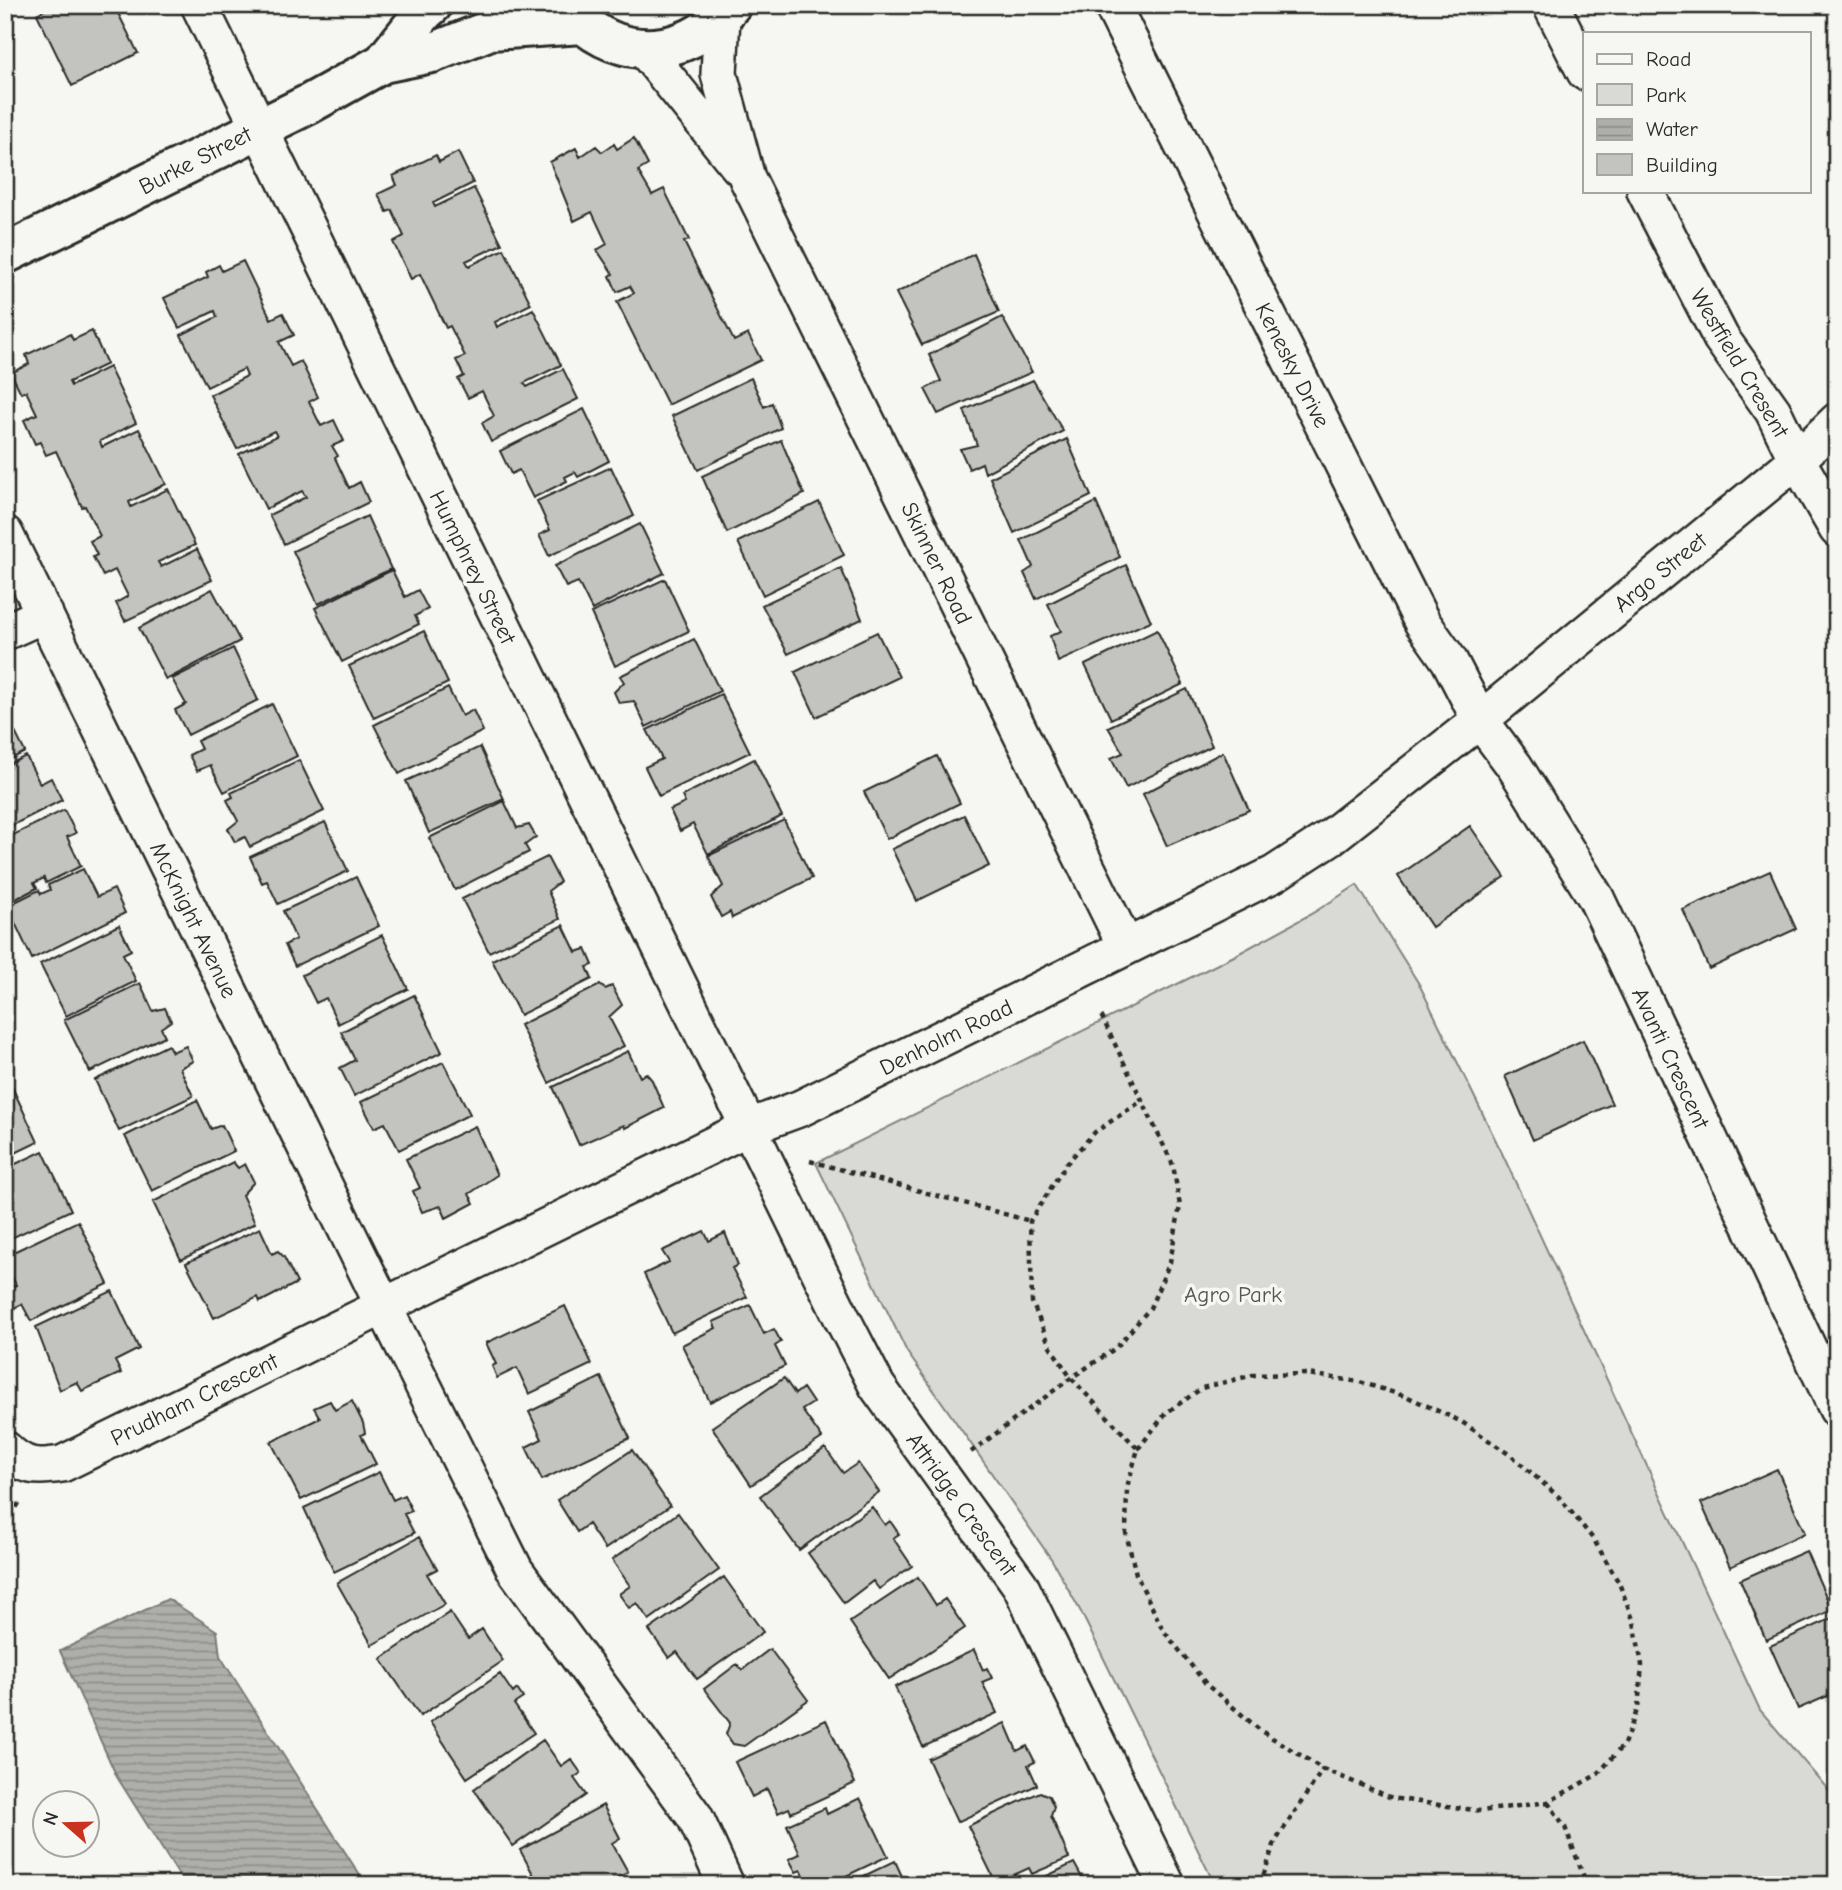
<svg xmlns="http://www.w3.org/2000/svg" width="1842" height="1890" font-family="'Comic Neue',sans-serif">
<defs>
<pattern id="water-rules" width="6" height="5" patternUnits="userSpaceOnUse" patternTransform="scale(1.75)"><rect width="6" height="5" fill="#aeaeab"/><path d="M0 2.5h6" fill="none" stroke="#8e8e8b"/></pattern>
</defs>
<rect width="100%" height="100%" fill="#f6f6f2"/>
<filter id="ink" filterUnits="userSpaceOnUse"><feTurbulence type="fractalNoise" baseFrequency=".0143" numOctaves="2"/><feDisplacementMap in="SourceGraphic" scale="14" xChannelSelector="R" yChannelSelector="G"/><feConvolveMatrix kernelMatrix="1 2 1 2 8 2 1 2 1" color-interpolation-filters="sRGB"/></filter>
<g filter="url(#ink)">
<path fill="#d9d9d5" stroke="#828280" stroke-width="2" d="M1357,885l62,99 82,167 259,559 77,90v85h-622l-134,-273 -29,-52 -145,-208 -91,-189 418,-207 79,-43z"/>
<path fill="url(#water-rules)" stroke="#7a7a78" stroke-width="2" d="M168,1599l49,32 3,25 146,229h-181l-68,-108 -57,-126z"/>
<path fill="#c3c3c0" stroke="#2b2b2b" stroke-width="2" d="M53,5h61l24,48 -66,33 -35,-72z
M634,138l14,27 -10,6 14,24 12,-6 25,51 -5,2 50,99 14,-7 13,26 -93,45 -51,-103 17,-9 -4,-7 -13,6 -7,-16 3,-2 -16,-24 10,-6 -15,-32 -18,9 -24,-59 26,-14 4,9 16,-11 6,6 12,-8 3,5z
M458,152l15,31 -40,20 2,4 39,-19 28,56 -36,17 3,5 35,-17 27,55 -36,18 2,5 36,-18 28,56 -37,18 3,4 36,-18 15,30 -87,43 -9,-19 12,-7 -12,-25 -14,7 -10,-19 6,-3 -8,-16 9,-4 -15,-30 -4,2 -26,-54 -9,5 -18,-37 11,-6 -12,-26 -5,2 -9,-18 19,-9 -4,-9 43,-21 3,7z
M974,254l25,58 -77,33 -26,-52z
M243,261l28,58 12,-6 11,22 -15,7 12,24 10,-5 17,36 -9,5 12,24 13,-6 10,21 -12,5 6,10 -3,2 14,30 11,-6 9,20 -85,42 -15,-29 37,-18 -4,-6 -36,18 -27,-55 38,-18 -3,-5 -37,18 -27,-54 37,-19 -3,-7 -37,18 -26,-52 36,-18 -2,-6 -36,17 -15,-30 44,-21 -2,-5 13,-7 3,6z
M1002,317l30,55 -94,42 -13,-25 16,-8 -12,-26z
M92,331l15,33 -38,18 2,4 38,-19 27,56 -36,18 2,6 37,-18 27,55 -37,18 2,5 37,-18 27,56 -37,17 3,5 36,-18 15,31 -87,41 -9,-18 12,-7 -13,-26 -12,6 -10,-19 4,-2 -7,-14 10,-5 -15,-30 -3,1 -26,-56 -10,4 -6,-13 -5,2 -11,-24 13,-6 -11,-23 -5,2 -10,-20 18,-9 -3,-9 44,-21 3,6z
M751,378l13,29 8,-4 9,25 -83,42 -26,-54z
M1033,380l30,51 -78,42 -3,-10 -13,6 -9,-20 17,-4 -13,-35z
M584,409l25,52 -31,16 -3,-5 -10,5 2,4 -34,17 -14,-28 -8,4 -11,-23z
M1067,439l24,57 -77,37 -24,-55z
M781,440l23,54 -77,39 -25,-57z
M611,467l23,49 -85,40 -10,-21 11,-5 -13,-29z
M819,502l25,53 -81,40 -25,-53z
M1096,502l24,55 -84,42 -12,-26 9,-6 -12,-27z
M367,516l24,53 -73,35 -25,-53z
M640,524l24,49 -72,37 -14,-28 -12,5 -11,-21z
M1126,565l25,56 -93,41 -8,-26 11,-5 -13,-27z
M841,568l21,51 -74,35 -26,-49z
M392,570l13,27 13,-7 10,19 -13,7 4,8 -77,38 -27,-54z
M665,579l24,52 -74,35 -24,-53z
M212,589l28,52 -74,39 -27,-52z
M1157,630l26,54 -72,35 -26,-54z
M424,631l24,52 -74,35 -25,-52z
M877,632l22,45 -83,40 -21,-45z
M694,639l26,52 -74,36 -12,-26 -15,2 -5,-11 10,-10 -4,-6z
M233,648l25,52 -70,35 -13,-25 11,-6 -14,-25z
M448,688l14,28 11,-6 10,21 -84,43 -25,-49z
M1187,689l25,57 -86,42 -15,-30 12,-5 -15,-26z
M721,694l29,58 -91,44 -14,-29 17,-8 -15,-29z
M5,699l8,15 1,7 -4,1 15,30 -20,10z
M272,704l25,52 -73,36 -14,-27 -13,6 -8,-16 12,-6 -4,-8z
M480,747l24,52 -75,34 -23,-52z
M1223,752l26,58 -82,36 -24,-52z
M26,756l14,28 11,-6 11,22 -57,29v-63z
M937,756l23,47 -73,36 -23,-47z
M754,759l28,57 -74,38 -15,-30 -13,7 -10,-21 15,-7 -3,-7z
M299,760l25,51 -74,36 -5,-10 -10,5 -7,-13 10,-8 -11,-21 6,-3 -2,-4z
M504,801l13,27 12,-3 7,12 -11,8 4,7 -74,38 -26,-52z
M64,810l12,23 -9,4 14,29 -35,17 -2,-5 -10,5 3,5 -31,16 -1,-65z
M964,815l25,51 -72,35 -25,-52z
M784,820l28,58 -80,40 -2,-6 -9,5 -10,-20 12,-11 -15,-30z
M325,822l23,49 -70,33 -11,-23 -5,2 -12,-26z
M1470,826l35,51 -73,50 -34,-51z
M547,857l13,25 -12,9 12,28 -71,33 -27,-53z
M83,869l14,28 17,-8 11,24 -93,46 -25,-53 32,-16 2,4 9,-4 -2,-5z
M1770,871l26,58 -87,40 -26,-59z
M356,877l23,49 -84,40 -10,-21 11,-6 -13,-28z
M119,925l12,25 -8,4 13,27 -70,35 -26,-52z
M563,925l13,27 10,-3 7,16 -6,2 5,12 -72,36 -28,-55z
M382,935l26,54 -70,35 -12,-26 -10,5 -14,-28z
M140,983l13,28 12,-3 6,13 -10,7 4,8 -75,36 -26,-52z
M600,985l5,4 7,-3 10,19 -13,12 15,29 -75,37 -29,-58z
M414,995l28,57 -88,44 -14,-28 15,-8 -14,-28z
M1583,1040l29,64 -79,36 -28,-64z
M168,1045l4,7 14,-6 7,15 -13,7 13,28 -74,35 -24,-51z
M628,1051l12,26 6,-4 6,7 12,28 -39,20 -1,-3 -45,20 -26,-58z
M443,1062l27,52 -71,36 -14,-27 -11,5 -13,-26z
M12,1087l26,55 -33,16v-68z
M197,1100l14,29 11,-4 12,26 -82,40 -27,-55z
M475,1126l22,49 -28,19 5,9 -28,15 -5,-12 -19,6 -9,-21 7,-3 -14,-29z
M43,1151l28,59 -66,31v-72z
M233,1162l5,6 7,-4 9,18 -12,13 13,28 -74,37 -28,-58z
M78,1221l30,63 -77,37 -9,-17 -8,4 -8,-18 10,-5 -11,-23v-6z
M260,1228l12,26 6,-3 6,6 13,26 -37,19 -2,-5 -44,21 -28,-55z
M704,1231l5,10 16,-8 13,32 -6,3 15,29 -75,36 -28,-59 25,-12 -7,-11z
M112,1291l27,58 -24,12 6,12 -39,18 -5,-9 -17,8 -24,-63z
M750,1305l14,29 10,-5 7,13 -6,4 10,20 -75,36 -28,-57 34,-17 -3,-6z
M565,1306l27,58 -63,30 -12,-26 -20,10 -5,-12 4,-2 -10,-21z
M601,1377l29,61 -88,42 -16,-33 16,-8 -13,-27z
M784,1378l11,16 8,-6 10,15 -11,7 20,28 -71,47 -39,-58z
M330,1401l5,9 17,-9 11,22 2,10 -4,2 15,29 -75,36 -30,-58 49,-24 -6,-10z
M825,1448l18,25 15,-10 21,29 -80,58 -39,-54z
M632,1450l38,56 -65,43 -17,-25 -11,8 -20,-32z
M1777,1469l28,64 -75,34 -29,-64z
M379,1472l14,28 11,-5 8,16 -8,3 10,19 -80,39 -30,-64z
M872,1507l13,18 5,-4 9,13 -6,4 19,28 -33,23 -6,-8 -29,22 -36,-50z
M678,1513l41,57 -70,50 -12,-17 -8,5 -10,-14 11,-8 -18,-26z
M419,1537l18,32 -10,5 18,30 -73,41 -35,-62z
M1806,1551l26,59 -66,30 -26,-60z
M724,1577l39,55 -66,47 -20,-27 -8,6 -20,-28z
M918,1577l18,28 9,-6 20,29 -76,51 -39,-57z
M450,1612l18,27 14,-10 21,32 -83,55 -39,-57z
M1837,1616v76l-39,17 -28,-63z
M770,1649l38,51 -64,46 -11,-2 -7,-10 4,-11 -26,-34 33,-25 5,6z
M974,1650l9,20 4,-2 5,10 -10,4 15,31 -74,34 -28,-60z
M500,1674l13,19 4,-4 6,9 -9,6 20,29 -67,45 -37,-56z
M826,1720l29,63 -64,30 -2,-5 -11,5 -11,-24 -15,8 -17,-35z
M1005,1723l12,28 10,-5 8,16 -7,3 9,20 -80,37 -29,-63z
M543,1740l18,26 10,-7 10,14 -7,5 12,17 -73,51 -39,-57z
M1040,1792l9,4 5,11 -3,9 18,42 -37,16 -3,-6 -33,15 -28,-57z
M860,1798l28,58 -61,29h-18l-8,-15 -5,2 -7,-13 11,-5 -13,-29 38,-17 2,6z
M603,1805l17,33 -8,5 16,29 -22,13h-67l-19,-35z
M895,1861l11,24h-61z
M1074,1863l12,22h-58z"/>
<g fill="none" stroke-linecap="round" stroke-linejoin="round">
<defs>
<path id="street" d="M199,5l643,1313 35,68 143,199 147,300
M1112,5l310,617 27,38 31,60 35,47 81,131 241,511
M1551,5l34,67
M722,17l-3,57 28,104 379,769
M643,48l96,119
M1645,191l76,147 52,73 24,49 40,69
M5,534l378,771 132,265 180,247 31,68
M5,632l40,-18
M5,1449c20,19 31,19 57,15l685,-336 54,-20 473,-234 57,-37 149,-117 317,-260 40,-39"/>
<path id="secondary" d="M568,5c6,7 11,16 18,21 47,37 109,26 145,-21
M383,63l41,-51 8,-7
M5,254l304,-150 74,-41 49,-10 58,-23 93,-6"/>
</defs>
<use href="#street" stroke="#2b2b2b" stroke-width="40"/>
<use href="#secondary" stroke="#2b2b2b" stroke-width="44"/>
<path stroke="#2b2b2b" stroke-width="4.5" stroke-dasharray="5 5" stroke-linecap="butt" d="M810,1161l220,60
M1138,1449l28,-36 36,-25 51,-13 55,-1 52,8 48,15 54,25 51,35 47,41 34,42 25,43 15,39 8,43 -4,43 -14,36 -26,30 -50,28 -67,9 -89,-13 -69,-29 -62,-38 -54,-46 -44,-55 -27,-56 -10,-41 1,-46 11,-38 -67,-71 -21,-32 -18,-44 -2,-81 36,-57 29,-32 48,-32
M971,1452l100,-74 45,-30 34,-40 20,-46 10,-56 -7,-41 -72,-150
M5,1524l15,-22
M1548,1802l17,25 22,58
M1260,1885l15,-43 48,-73"/>
<use href="#street" stroke="#f6f6f2" stroke-width="35"/>
<use href="#secondary" stroke="#f6f6f2" stroke-width="38"/>
</g>
</g>
<g text-anchor="middle" stroke-width="7" stroke-linejoin="round" paint-order="stroke">
<g font-size="23" fill="#2b2b2b" stroke="#f6f6f2">
<text transform="translate(195 160) rotate(-27)" y="8">Burke Street</text>
<text transform="translate(1740 363) rotate(59)" y="8">Westfield Cresent</text>
<text transform="translate(1293 365) rotate(63)" y="8">Kenesky Drive</text>
<text transform="translate(937 563) rotate(64)" y="8">Skinner Road</text>
<text transform="translate(473 567) rotate(64)" y="8">Humphrey Street</text>
<text transform="translate(1660 572) rotate(-39)" y="8">Argo Street</text>
<text transform="translate(194 920) rotate(64)" y="8">McKnight Avenue</text>
<text transform="translate(946 1037) rotate(-26)" y="8">Denholm Road</text>
<text transform="translate(1671 1058) rotate(65)" y="8">Avanti Crescent</text>
<text transform="translate(194 1399) rotate(-26)" y="8">Prudham Crescent</text>
<text transform="translate(962 1504) rotate(54)" y="8">Attridge Crescent</text>
</g>
<g font-size="23" fill="#565656" stroke="#f6f6f2">
<text x="1233" y="1302">Agro Park</text>
</g>
</g>
<rect width="1842" height="1890" fill="none" stroke="#f6f6f2" stroke-width="28"/>
<rect x="14" y="14" width="1814" height="1862" fill="none" stroke="#2b2b2b" stroke-width="2.5" filter="url(#ink)"/>
<rect x="1583" y="32" width="228" height="161" fill="#f6f6f2" stroke="#a5a5a2" stroke-width="2"/>
<rect x="1597" y="54" width="35" height="10" fill="#f6f6f2" stroke="#a5a5a2" stroke-width="2"/>
<text x="1646" y="66" font-size="21" fill="#2b2b2b">Road</text>
<rect x="1597" y="84" width="35" height="21" fill="#d9d9d5" stroke="#a5a5a2" stroke-width="2"/>
<text x="1646" y="102" font-size="21" fill="#2b2b2b">Park</text>
<rect x="1597" y="119" width="35" height="21" fill="url(#water-rules)" stroke="#a5a5a2" stroke-width="2"/>
<text x="1646" y="136" font-size="21" fill="#2b2b2b">Water</text>
<rect x="1597" y="154" width="35" height="21" fill="#c3c3c0" stroke="#a5a5a2" stroke-width="2"/>
<text x="1646" y="172" font-size="21" fill="#2b2b2b">Building</text>
<g transform="translate(66 1824) rotate(290)"><circle r="33" fill="#f6f6f2" stroke="#a5a5a2" stroke-width="2"/>
<path d="M0-5L12 26L0 18L-12 26Z" fill="#c8321e"/>
<text y="-10" font-size="19" font-weight="bold" text-anchor="middle" fill="#2b2b2b">N</text>
</g>
</svg>
